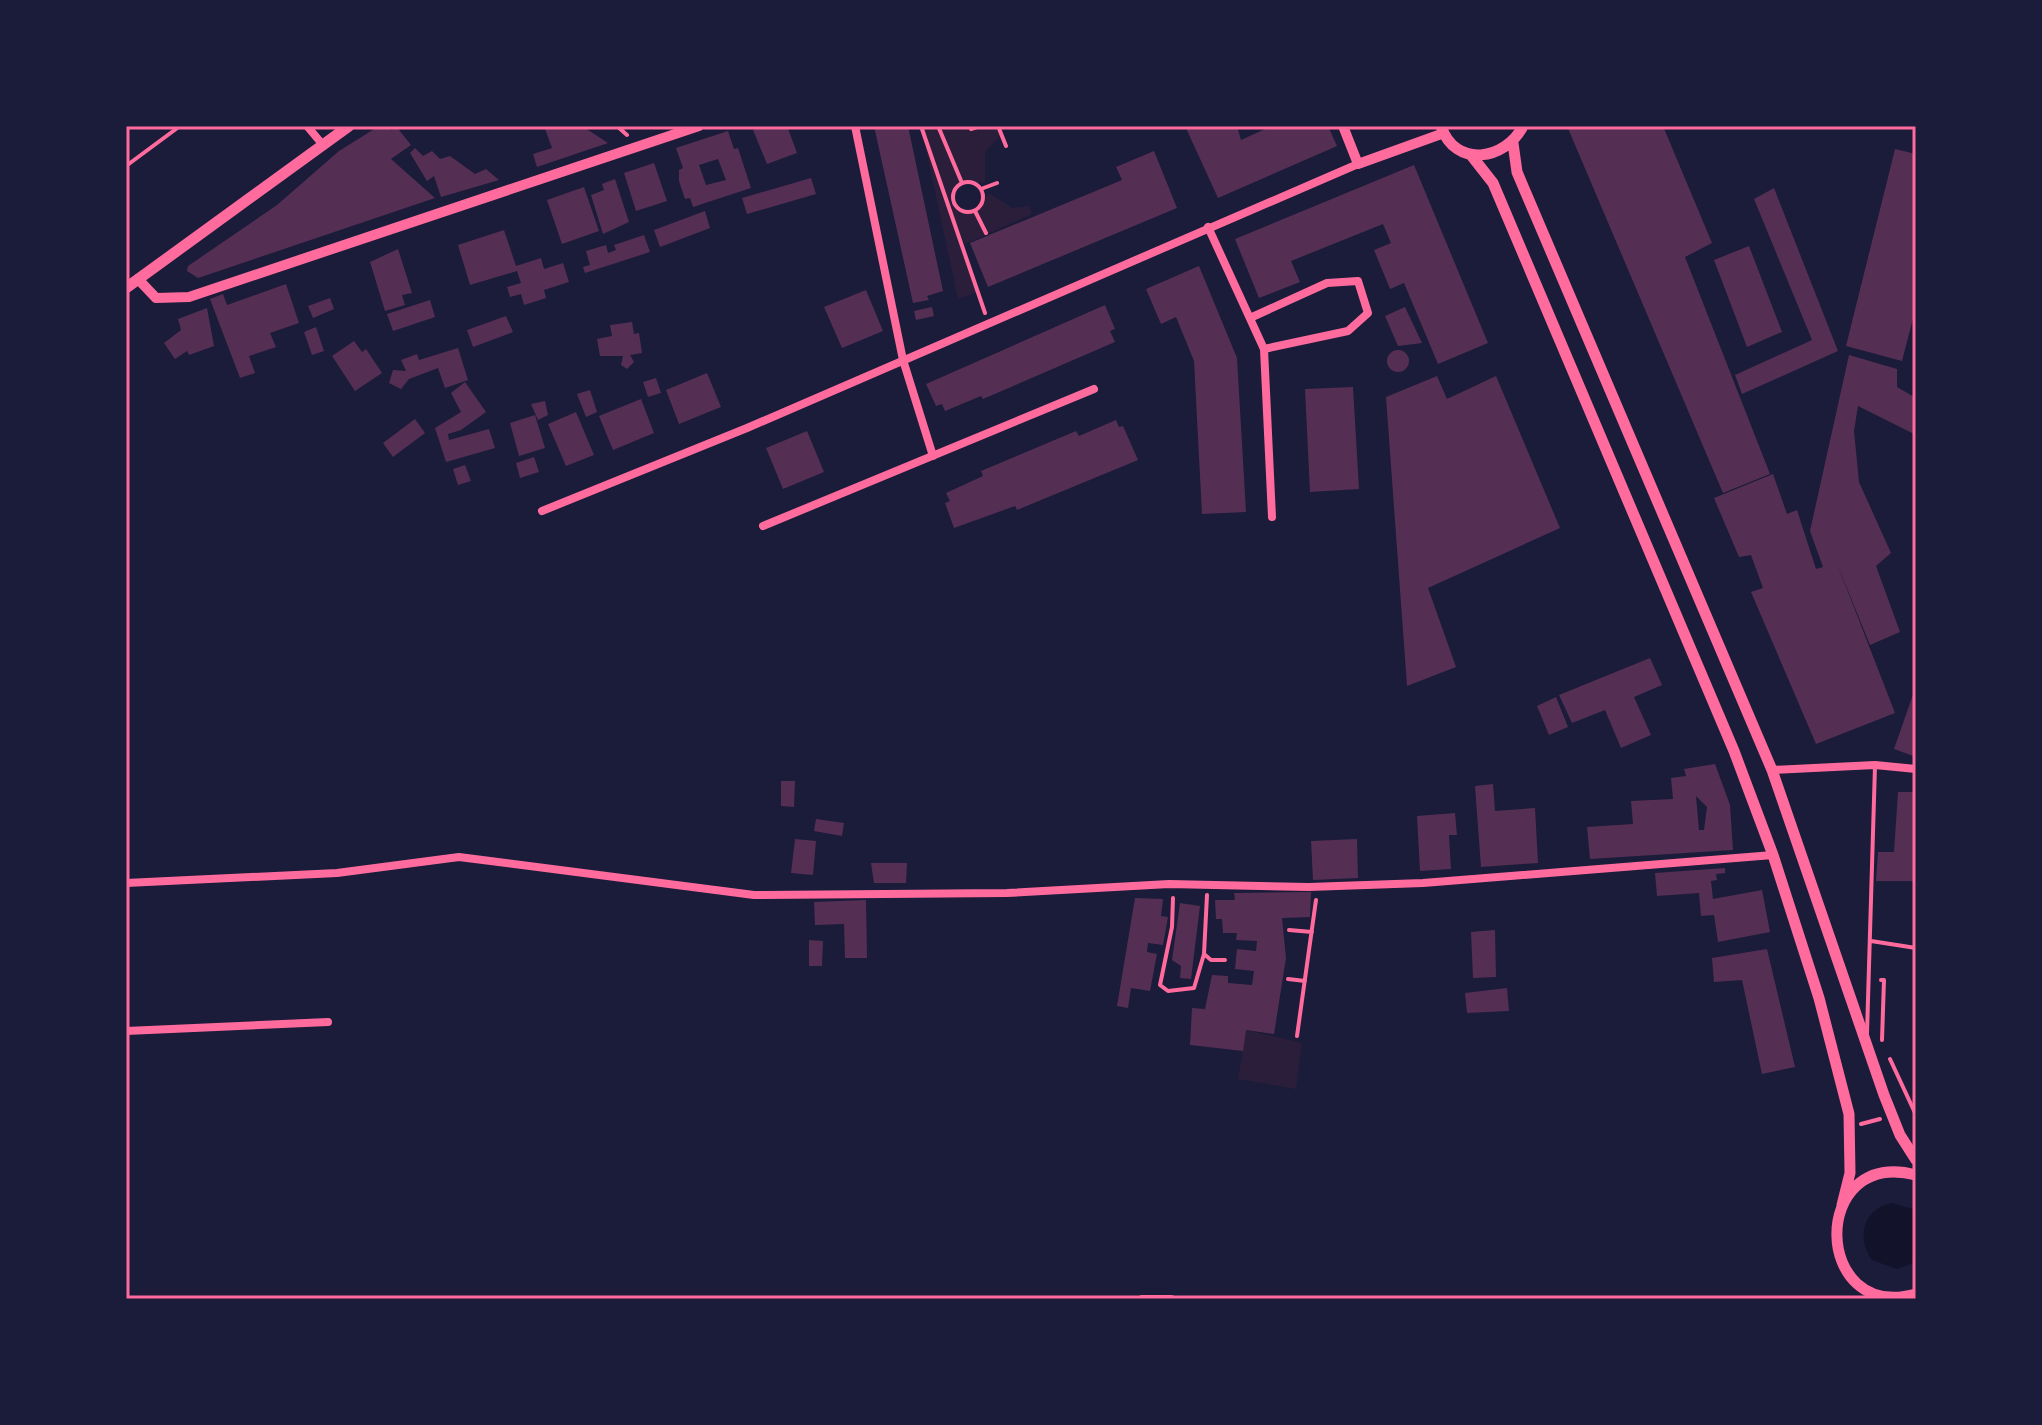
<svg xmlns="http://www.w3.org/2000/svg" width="2042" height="1425" font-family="'Playfair Display',serif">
<rect width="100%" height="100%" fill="#1b1b3a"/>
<path fill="#2a1e3b" d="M921,126h77l3,9 -16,17v30l-23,1 -8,8 -1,10 10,11h10l16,-19 23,15 17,-2 3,8 -67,30 -13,-27 25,75 -19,7z
M1246,1030l56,13 -6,46 -58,-10z"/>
<path fill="#12122b" d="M1892,1203l24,7v52l-19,7 -25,-9c-16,-23 -9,-51 20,-57z"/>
<path fill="#542f53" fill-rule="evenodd" d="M379,126l13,4 4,-4 15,19 -20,14 44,39 -237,80 -11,-7 1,-5 89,-61 62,-54z
M544,126h38l26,17 -71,24 -4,-13 19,-6z
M763,126h24l10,27 -30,11 -14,-34z
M874,126h34l35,165 -16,5 2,4 -16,3z
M1185,126h52l4,14 31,-14h56l9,20 -119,52z
M1567,126h96l49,117 -27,14 85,217 -47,19z
M728,131l6,18 4,-1 13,40 -58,19 -3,-9 -5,1 -6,-18v-11l4,-2 -7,-20zM718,159l8,21 -20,5 -7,-20z
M415,148l8,8 9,-5 8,8 10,-3 25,18 11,-5 13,11 -58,17 -7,-21 -7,5 -17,-28z
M1895,149l21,5v153l-14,54 -56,-15z
M1154,151l23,57 -189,79 -18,-44 152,-63 -6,-13z
M654,163l13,38 -31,10 -12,-38z
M1414,165l74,178 -50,21 -34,-81 -14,6 -16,-39 17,-7 -8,-19 -92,37 9,21 -41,16 -24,-59z
M811,178l5,16 -69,20 -5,-16z
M615,179l14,43 -26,12 -12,-39 13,-5 -2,-6z
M584,187l15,44 -37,13 -15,-44z
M1774,188l64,163 -96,43 -7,-19 77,-35 -58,-141z
M705,211l5,17 -50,19 -6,-17z
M504,230l12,36 25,-8 3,11 19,-6 6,19 -25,8 2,8 -22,7 -3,-11 -11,3 -3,-10 14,-4 -4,-12 -47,14 -12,-40z
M644,235l6,17 -65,21 -2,-6 7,-2 -4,-14 20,-6 2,8 8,-3 -2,-5z
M1749,246l33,86 -35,15 -33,-87z
M398,249l14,44 -10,2 3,10 -20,6 -15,-49z
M1199,266l38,92 9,154 -44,2 -8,-153 -18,-44 -15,7 -15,-35z
M286,284l13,39 -29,10 6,14 -27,9 6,17 -15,5 -30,-79 13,-5 4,11z
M866,290l17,41 -41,17 -18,-41z
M330,298l4,11 -21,9 -5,-12z
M430,300l5,17 -42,14 -6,-17z
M1105,305l10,24 -5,2 5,11 -132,57 -2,-3 -36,15 -3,-7 -6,2 -10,-22z
M932,307l2,9 -18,4 -2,-9z
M1405,307l17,36 -24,3 -13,-30z
M207,308l7,38 -25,9 -2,-4 -12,8 -11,-16 17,-13 -3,-11z
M506,316l7,16 -40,15 -6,-17z
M632,322l2,12 5,-1 3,20 -12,2 4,7 -7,7 -6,-4 2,-9h-23l-3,-17 15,-3 -2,-11z
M316,327l8,24 -12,4 -8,-23z
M354,341l8,11 4,-3 16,24 -27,18 -23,-35z
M458,348l10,32 -23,8 -7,-20 -29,11 -8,10 -12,-6 4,-13 13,1 -5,-11 16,-6 2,6z
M1387 361a11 11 0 1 1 22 0a11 11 0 1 1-22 0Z
M1849,355l48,14v18l19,11v37l-58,-29 -4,25 5,51 32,71 -15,13 24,66 -30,13 -34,-84 59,152 -79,31 -65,-152 12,-4 -12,-33 -12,2 -25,-59 59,-24 14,40 10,-4 19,59 7,-2 -13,-36z
M707,373l14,34 -42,17 -13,-34z
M1437,376l10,23 49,-23 64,152 -132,60 28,79 -49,19 -21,-289z
M656,378l5,15 -13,4 -5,-15z
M465,382l21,30 -25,18 -13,4 1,6 40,-11 6,19 -49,14 -11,-34 26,-16 -10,-19z
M1353,387l6,102 -49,3 -5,-103z
M590,390l7,22 -11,5 -9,-23z
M641,399l13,34 -41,17 -14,-34z
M545,401l3,14 -10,5 -7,-16z
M576,412l18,43 -28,11 -18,-42z
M535,415l10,33 -26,8 -9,-33z
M415,419l10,14 -32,24 -10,-14z
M1116,420l3,7 4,-1 15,34 -121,50 -2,-4 -61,22 -9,-25 5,-2 -4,-8 37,-17 -2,-5 95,-40 3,5z
M807,431l17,41 -41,17 -17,-41z
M534,457l5,15 -19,6 -4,-15z
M465,465l6,16 -13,4 -5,-16z
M1650,658l12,27 -28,12 17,38 -30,13 -16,-38 -33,13 -13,-28z
M1916,686v71l-22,-8z
M1556,697l12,30 -19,8 -12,-29z
M1715,764l15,41 3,45 -143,9 -3,-32 46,-3 -2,-23 42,-2 -2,-21 15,-2 -2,-7zM1696,796l11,11 -3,23h-5z
M781,781h14l-1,26 -13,-1z
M1493,784l2,27 40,-3 3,55 -57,4 -6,-81z
M1898,792h18v89h-40l2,-29h16z
M1455,813l2,22h-8l2,34 -31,2 -3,-55z
M816,819l28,4 -2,13 -28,-5z
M795,839l21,2 -3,34 -22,-2z
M1357,839l1,39 -45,2 -2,-39z
M871,863h36l-1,20h-32z
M1725,868v5l-9,1 1,6 -6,1 2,18 49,-9 8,42 -52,10 -4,-27 -13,1 -2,-23 -42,3 -2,-23z
M1311,892l-1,25 -28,1 4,40 -12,76 -28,-4 -3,21 -53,-6 2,-37 13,1 7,-34 16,1v7l24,2 2,-14 -19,-2 2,-20 19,2 1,-10 -21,-1 1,-7h-14l-1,-14h-6l-1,-19h20l-1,-7z
M1135,898l28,1 -2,17 7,1 -5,28 -15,-2 -1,9 10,2 -7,37 -19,-3 -3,20 -11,-2z
M866,900l1,58h-22l-1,-34 -29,1 -1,-23z
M1180,903l20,3 -9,73 -11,-1 1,-12 -9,-6z
M1495,930l1,47 -23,1 -2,-46z
M809,940l14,1 -1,25h-13z
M1767,949l28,118 -33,7 -20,-94 -28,2 -2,-24z
M1507,988l2,23 -42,2 -2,-20z"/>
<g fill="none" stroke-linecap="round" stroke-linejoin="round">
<path stroke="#ff6b9d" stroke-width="4" d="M617,126l10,9
M921,126l64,187
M938,126l24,57
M970,126l1,3 9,-3
M998,126l8,20
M126,166l54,-40
M953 197a15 15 0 1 1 30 0a15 15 0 1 1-30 0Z
M981,189l16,-6
M975,211l11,22
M1207,895l-3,59 7,6h14
M1173,898l-1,29 -12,58 8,6 26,-3 10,-34
M1289,930l23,2
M1288,979l17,2
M1881,980h3l-2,60
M1297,1036l19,-136
M1890,1059l26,56
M1861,1124l19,-5"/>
<path stroke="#ff6b9d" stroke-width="4" d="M1871,941l45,7
M1867,1033l8,-267"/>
<path stroke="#ff6b9d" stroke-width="8" d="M307,126l16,19
M855,126l48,234 30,96
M1208,227l56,122 8,168
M1250,318l77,-35 31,-2 10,32 -20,18 -84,18
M542,511l205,-83 611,-264
M763,526l331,-137
M1772,770l103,-5 41,4
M126,883l211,-10 122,-16 295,38 253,-2 162,-9 140,3 114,-4 350,-28
M126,1031l202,-9
M1142,1299h29"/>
<path stroke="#ff6b9d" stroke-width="10" d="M1343,126l15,38 86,-31
M138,279l18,19 33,-1 510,-171"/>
<path stroke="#ff6b9d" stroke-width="11" d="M1441,126c14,43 65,34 82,0
M1513,143l4,29 255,598 112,325 16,40 16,25
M1471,155l22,28 241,568 39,104 46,143 30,116 1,59 -8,32
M126,288l223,-162
M1916,1175c-107,-28 -104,148 0,119"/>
</g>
<rect width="2042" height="1425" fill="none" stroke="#1b1b3a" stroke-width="256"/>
<rect x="128" y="128" width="1786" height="1169" fill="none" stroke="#ff6b9d" stroke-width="3"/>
</svg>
